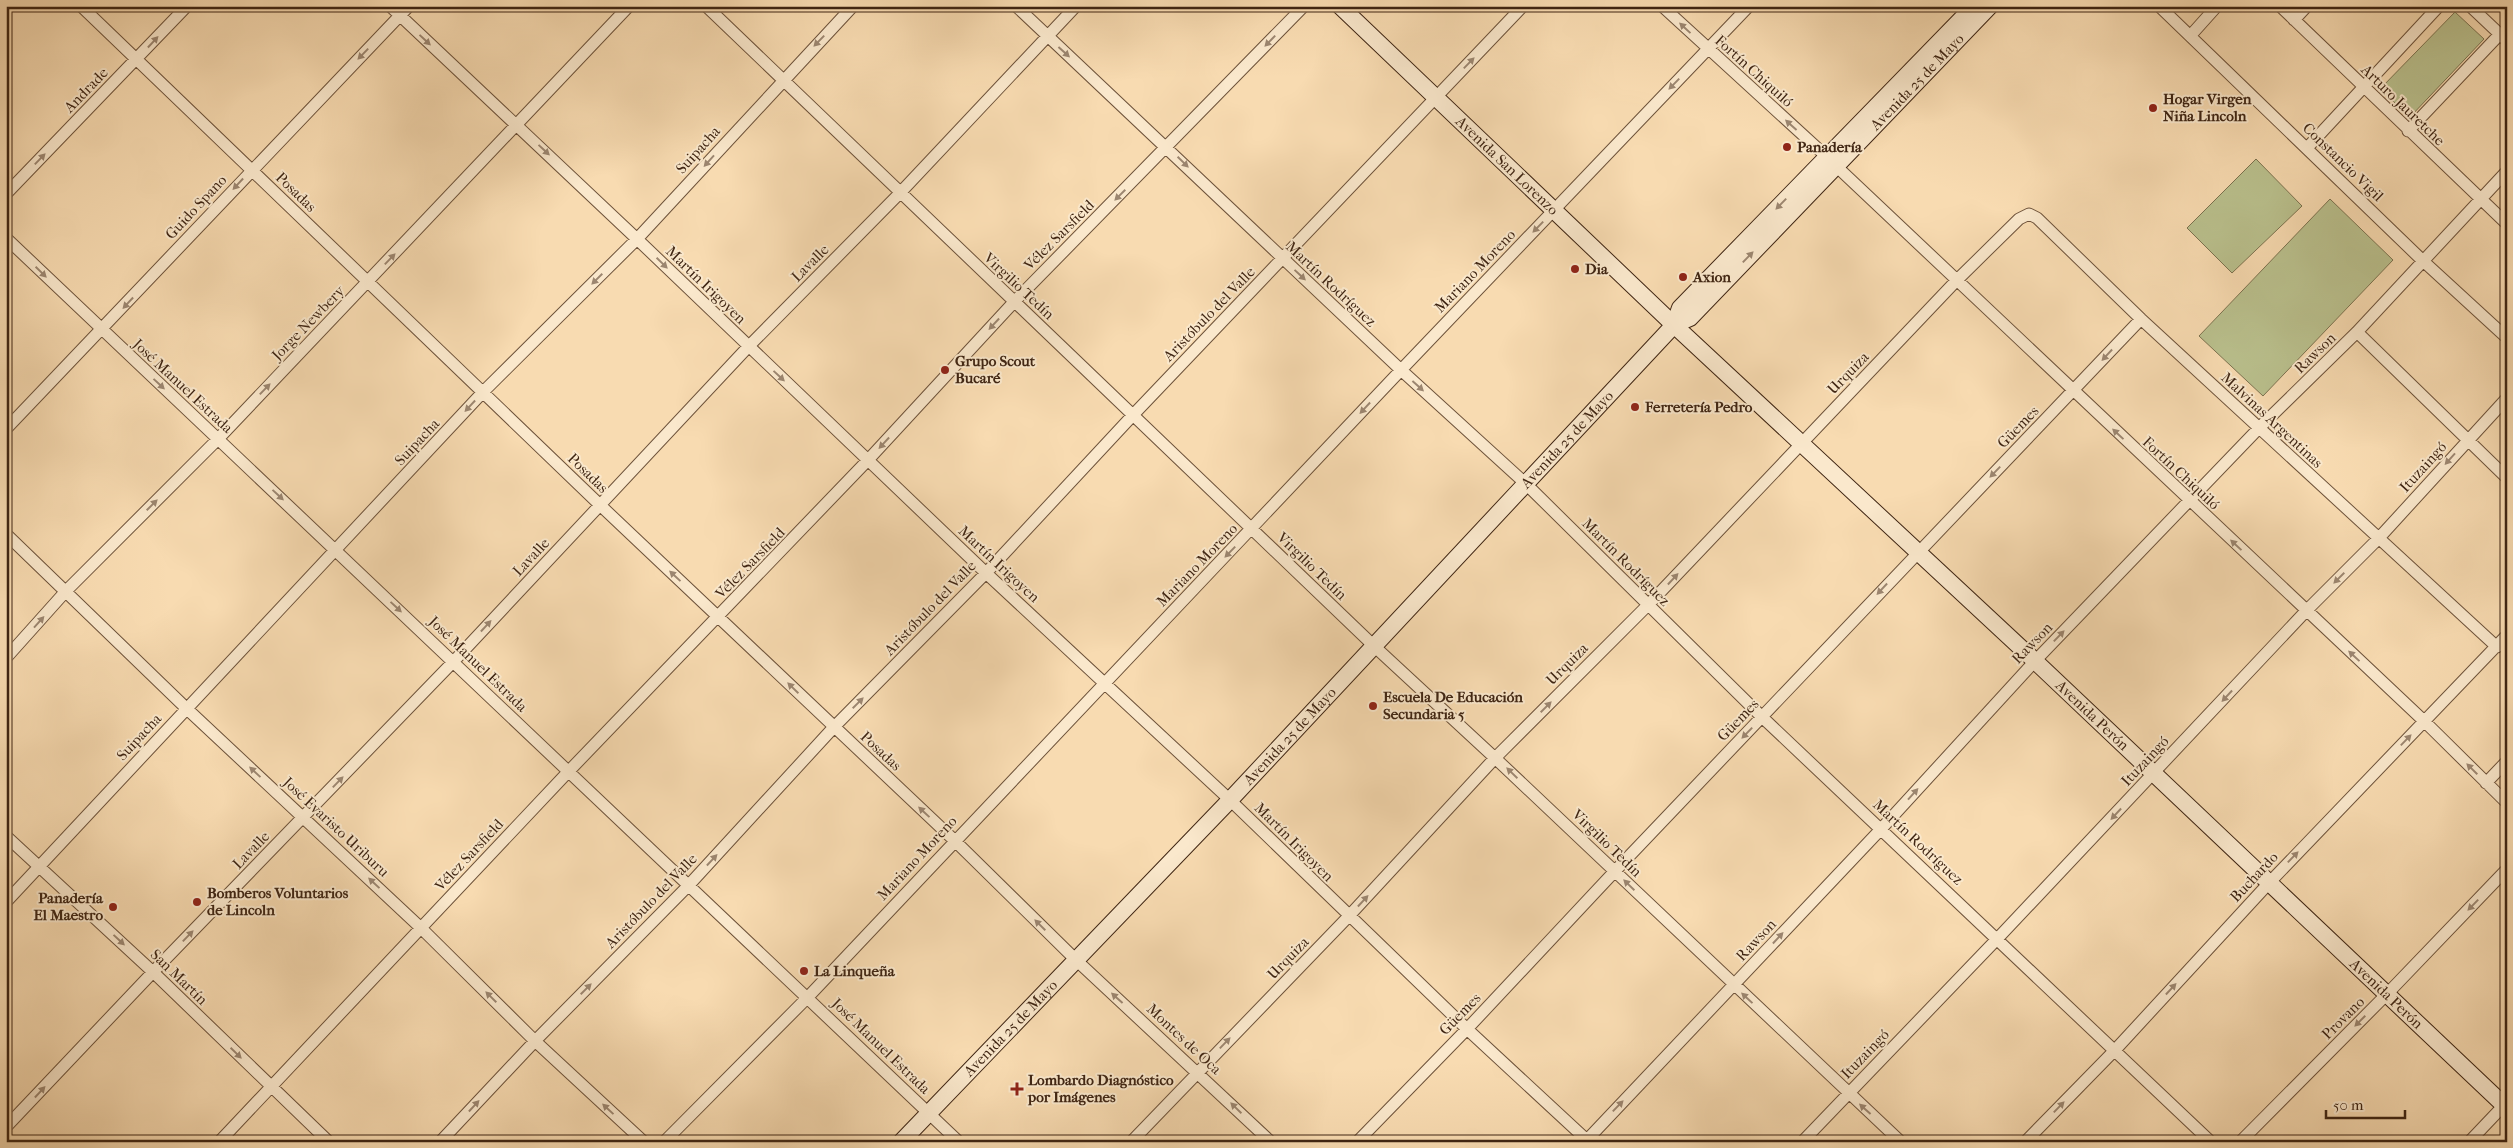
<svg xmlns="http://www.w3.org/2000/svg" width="2513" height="1148" font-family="'IM FELL French Canon',serif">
<rect width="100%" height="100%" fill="#f8dbb1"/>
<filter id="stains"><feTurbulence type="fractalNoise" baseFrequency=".004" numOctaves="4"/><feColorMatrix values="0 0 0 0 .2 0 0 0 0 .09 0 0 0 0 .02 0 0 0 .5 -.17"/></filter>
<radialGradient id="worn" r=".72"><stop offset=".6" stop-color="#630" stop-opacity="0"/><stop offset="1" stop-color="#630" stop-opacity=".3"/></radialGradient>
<path fill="#bac18e" stroke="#7c7350" d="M2455,12l29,27 -74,78 -30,-28z
M2256,159l46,47 -70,67 -45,-45z
M2330,199l63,61 -130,136 -64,-60z"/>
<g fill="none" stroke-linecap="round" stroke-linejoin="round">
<defs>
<path id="street" d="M81,6l519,499 354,335 121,119 196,183
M390,6l247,233 349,334 244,227 237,229 122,113
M706,6l668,640 121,112 406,384
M1016,6l385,364 125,114 236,233 449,425
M1662,6l165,151
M2159,6l263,254 85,78
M2280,6l227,218
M2470,6l37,35
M2294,20l13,-14
M2191,35l26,-29
M2408,131l92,-97
M2307,148l132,-142
M1835,165l589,556 83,82
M6,194l181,-188
M6,238l953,904
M2357,332l150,146
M6,429l403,-423
M6,534l180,174 235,220 114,113 109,101
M6,658l60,-67 152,-152 411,-433
M2486,783l21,-22
M6,836l147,136 176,170
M6,902l477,-510 154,-153 216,-233
M6,1127l147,-155 301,-311 294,-314 151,-153 177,-188
M219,1142l349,-370 300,-312 146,-158 290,-296
M440,1142l95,-101 153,-155 146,-159 152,-154 147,-158 390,-409
M664,1142l144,-145 593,-627 348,-364
M1131,1142l217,-225 147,-159 153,-153 308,-324 63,-62 10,-5 8,4 104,101 356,328
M1357,1142l110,-113 148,-158 526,-552
M1585,1142l297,-314 153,-167 225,-234 97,-95 150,-161
M1802,1142l196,-204 308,-327 72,-72 129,-141
M2025,1142l91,-93 153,-166 238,-248
M2240,1142l147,-148 120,-125
M2469,1142l38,-40"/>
<g id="secondary">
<path id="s1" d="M1340,6l334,319 361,336 472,447"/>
<path id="s2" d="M1674,325l16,-7 300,-312"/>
<path id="s3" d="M901,1142l329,-342 444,-475 6,-17 294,-302"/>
</g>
</defs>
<use href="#street" stroke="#6d523a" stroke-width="13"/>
<use href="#secondary" stroke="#3f2513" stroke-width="18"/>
<use href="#street" stroke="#fae8cc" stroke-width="11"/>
<use href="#secondary" stroke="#fae8cc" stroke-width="16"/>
</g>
<defs><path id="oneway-solid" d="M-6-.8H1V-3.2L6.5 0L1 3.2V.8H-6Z" transform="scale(1.25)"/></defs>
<g fill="#9c8670">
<use href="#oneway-solid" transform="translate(1685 28) rotate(-137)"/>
<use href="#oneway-solid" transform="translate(425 40) rotate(43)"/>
<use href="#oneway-solid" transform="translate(819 41) rotate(134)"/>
<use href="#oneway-solid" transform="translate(1270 41) rotate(134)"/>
<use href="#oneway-solid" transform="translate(153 42) rotate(-47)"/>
<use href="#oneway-solid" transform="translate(1064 52) rotate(42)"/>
<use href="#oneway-solid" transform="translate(363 54) rotate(134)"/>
<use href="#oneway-solid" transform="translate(1469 63) rotate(-46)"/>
<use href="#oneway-solid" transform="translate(1674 84) rotate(134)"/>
<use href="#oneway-solid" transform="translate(1791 125) rotate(-138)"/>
<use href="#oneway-solid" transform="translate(544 150) rotate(43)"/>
<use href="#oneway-solid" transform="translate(40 159) rotate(-46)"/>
<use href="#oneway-solid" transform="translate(709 161) rotate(132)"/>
<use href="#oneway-solid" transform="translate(1183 162) rotate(44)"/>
<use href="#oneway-solid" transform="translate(238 184) rotate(133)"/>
<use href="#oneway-solid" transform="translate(1120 195) rotate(135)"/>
<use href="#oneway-solid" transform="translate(1781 204) rotate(134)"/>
<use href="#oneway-solid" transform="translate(1538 227) rotate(134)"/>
<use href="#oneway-solid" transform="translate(1748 257) rotate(-46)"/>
<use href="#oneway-solid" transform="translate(390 259) rotate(-46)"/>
<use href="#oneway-solid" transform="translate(662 263) rotate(44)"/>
<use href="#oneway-solid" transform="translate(41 272) rotate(44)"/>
<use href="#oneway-solid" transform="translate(1300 275) rotate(43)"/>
<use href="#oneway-solid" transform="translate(597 279) rotate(135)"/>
<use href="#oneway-solid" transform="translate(128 303) rotate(133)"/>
<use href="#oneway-solid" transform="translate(994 324) rotate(133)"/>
<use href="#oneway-solid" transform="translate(2107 355) rotate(133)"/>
<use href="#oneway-solid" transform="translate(779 376) rotate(43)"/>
<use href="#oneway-solid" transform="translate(159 384) rotate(43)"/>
<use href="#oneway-solid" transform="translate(1418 386) rotate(42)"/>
<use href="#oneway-solid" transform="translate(265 389) rotate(-46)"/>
<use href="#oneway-solid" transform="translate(470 406) rotate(133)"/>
<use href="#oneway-solid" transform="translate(1365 408) rotate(133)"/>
<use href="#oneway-solid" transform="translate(2118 434) rotate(-137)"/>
<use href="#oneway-solid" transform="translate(884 443) rotate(133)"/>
<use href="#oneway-solid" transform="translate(2450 459) rotate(132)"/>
<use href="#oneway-solid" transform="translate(1995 472) rotate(134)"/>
<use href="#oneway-solid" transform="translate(278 495) rotate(43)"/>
<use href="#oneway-solid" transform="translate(152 505) rotate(-45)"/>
<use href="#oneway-solid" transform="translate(2236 545) rotate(-137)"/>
<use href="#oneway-solid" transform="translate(1230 552) rotate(134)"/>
<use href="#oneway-solid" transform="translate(675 576) rotate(-137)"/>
<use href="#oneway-solid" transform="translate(2339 578) rotate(135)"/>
<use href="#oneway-solid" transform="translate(1673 579) rotate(-47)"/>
<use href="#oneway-solid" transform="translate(1882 589) rotate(133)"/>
<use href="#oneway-solid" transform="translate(396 607) rotate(43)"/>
<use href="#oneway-solid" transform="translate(39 622) rotate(-48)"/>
<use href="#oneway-solid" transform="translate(486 626) rotate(-47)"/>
<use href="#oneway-solid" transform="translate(2059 636) rotate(-46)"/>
<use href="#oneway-solid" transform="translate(2354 656) rotate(-137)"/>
<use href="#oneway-solid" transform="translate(793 688) rotate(-136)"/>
<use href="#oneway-solid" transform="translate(2227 696) rotate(133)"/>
<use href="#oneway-solid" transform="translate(858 703) rotate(-45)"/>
<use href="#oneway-solid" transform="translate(1546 707) rotate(-45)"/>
<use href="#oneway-solid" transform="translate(1747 733) rotate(134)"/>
<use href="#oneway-solid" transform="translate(2406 740) rotate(-46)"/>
<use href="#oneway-solid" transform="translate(2472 769) rotate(-135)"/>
<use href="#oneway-solid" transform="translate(255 772) rotate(-137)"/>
<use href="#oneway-solid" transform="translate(1512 773) rotate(-136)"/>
<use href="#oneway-solid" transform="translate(338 782) rotate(-46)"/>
<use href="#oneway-solid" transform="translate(1913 794) rotate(-48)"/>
<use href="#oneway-solid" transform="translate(924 812) rotate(-137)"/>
<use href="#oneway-solid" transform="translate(2116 814) rotate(133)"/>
<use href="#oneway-solid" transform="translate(2293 857) rotate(-46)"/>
<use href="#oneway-solid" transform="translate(712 860) rotate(-47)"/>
<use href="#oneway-solid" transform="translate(374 883) rotate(-137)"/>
<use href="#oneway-solid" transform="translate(1629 885) rotate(-136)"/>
<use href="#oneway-solid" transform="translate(1363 901) rotate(-47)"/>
<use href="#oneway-solid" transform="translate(2473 905) rotate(134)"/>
<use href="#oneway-solid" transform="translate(1040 925) rotate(-135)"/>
<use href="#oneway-solid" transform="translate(188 936) rotate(-46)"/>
<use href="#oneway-solid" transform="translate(1778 938) rotate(-47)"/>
<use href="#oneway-solid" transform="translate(119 940) rotate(43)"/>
<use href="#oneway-solid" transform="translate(586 989) rotate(-45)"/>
<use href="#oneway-solid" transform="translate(2171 989) rotate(-47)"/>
<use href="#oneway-solid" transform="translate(491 997) rotate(-135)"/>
<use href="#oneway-solid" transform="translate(1117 998) rotate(-138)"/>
<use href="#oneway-solid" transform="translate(1747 998) rotate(-137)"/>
<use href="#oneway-solid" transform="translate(2360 1021) rotate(135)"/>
<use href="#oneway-solid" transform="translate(1225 1043) rotate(-46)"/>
<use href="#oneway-solid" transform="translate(236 1053) rotate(44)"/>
<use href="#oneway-solid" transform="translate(40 1092) rotate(-47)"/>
<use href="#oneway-solid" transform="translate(474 1106) rotate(-47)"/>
<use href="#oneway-solid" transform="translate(1618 1106) rotate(-46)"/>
<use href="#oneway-solid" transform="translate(2059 1107) rotate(-46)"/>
<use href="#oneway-solid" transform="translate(1236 1108) rotate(-136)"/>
<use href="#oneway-solid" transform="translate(608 1109) rotate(-137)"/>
<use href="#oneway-solid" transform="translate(1865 1109) rotate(-138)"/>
</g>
<g fill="#8f2418" stroke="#fae8cc" stroke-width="2">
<circle cx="2153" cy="108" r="5"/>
<circle cx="1787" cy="147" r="5"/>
<circle cx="1575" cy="269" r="5"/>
<circle cx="1683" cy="277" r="5"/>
<circle cx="945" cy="370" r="5"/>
<circle cx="1635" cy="407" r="5"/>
<circle cx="1373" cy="706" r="5"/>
<circle cx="197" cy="902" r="5"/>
<circle cx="113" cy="907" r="5"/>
<circle cx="804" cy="971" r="5"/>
<path d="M1014.5 1081.5h5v5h5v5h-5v5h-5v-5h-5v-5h5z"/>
</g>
<g text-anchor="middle" stroke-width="4" stroke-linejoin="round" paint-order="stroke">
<g font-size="15" fill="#3f2513" stroke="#fae8cc">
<text transform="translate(1754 71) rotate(42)" y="5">Fortín Chiquiló</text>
<text dy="5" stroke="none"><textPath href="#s2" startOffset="345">Avenida 25 de Mayo</textPath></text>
<text transform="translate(86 90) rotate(-46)" y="5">Andrade</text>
<text transform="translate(2403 105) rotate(44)" y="5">Arturo Jauretche</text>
<text transform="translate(698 150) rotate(-48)" y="5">Suipacha</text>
<text transform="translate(2343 162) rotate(44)" y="5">Constancio Vigil</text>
<text dy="5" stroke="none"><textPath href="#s1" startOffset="231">Avenida San Lorenzo</textPath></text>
<text transform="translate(296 192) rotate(44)" y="5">Posadas</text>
<text transform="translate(196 207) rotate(-47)" y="5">Guido Spano</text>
<text transform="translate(1059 235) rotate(-45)" y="5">Vélez Sarsfield</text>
<text transform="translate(810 263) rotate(-45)" y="5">Lavalle</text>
<text transform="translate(1475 271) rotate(-46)" y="5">Mariano Moreno</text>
<text transform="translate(1331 284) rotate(43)" y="5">Martín Rodríguez</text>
<text transform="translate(706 285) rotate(44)" y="5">Martín Irigoyen</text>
<text transform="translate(1019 286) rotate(43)" y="5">Virgilio Tedín</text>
<text transform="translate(1209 314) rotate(-46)" y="5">Aristóbulo del Valle</text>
<text transform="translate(308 323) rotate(-46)" y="5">Jorge Newbery</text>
<text transform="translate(2315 353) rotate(-44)" y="5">Rawson</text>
<text transform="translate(1848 373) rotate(-46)" y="5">Urquiza</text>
<text transform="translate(183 386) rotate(43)" y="5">José Manuel Estrada</text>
<text transform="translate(2272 420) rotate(43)" y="5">Malvinas Argentinas</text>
<text transform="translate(2018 427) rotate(-46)" y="5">Güemes</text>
<text dy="5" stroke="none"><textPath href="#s3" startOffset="968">Avenida 25 de Mayo</textPath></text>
<text transform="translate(417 442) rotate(-47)" y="5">Suipacha</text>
<text transform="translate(2423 467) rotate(-48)" y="5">Ituzaingó</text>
<text transform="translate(588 473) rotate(44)" y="5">Posadas</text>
<text transform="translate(2181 473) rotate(43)" y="5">Fortín Chiquiló</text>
<text transform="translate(531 557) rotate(-47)" y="5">Lavalle</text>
<text transform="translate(1626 562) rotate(45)" y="5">Martín Rodríguez</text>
<text transform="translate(750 563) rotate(-46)" y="5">Vélez Sarsfield</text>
<text transform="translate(999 564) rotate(43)" y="5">Martín Irigoyen</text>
<text transform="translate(1197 565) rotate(-46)" y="5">Mariano Moreno</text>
<text transform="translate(1312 566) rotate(44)" y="5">Virgilio Tedín</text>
<text transform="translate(930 608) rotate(-46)" y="5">Aristóbulo del Valle</text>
<text transform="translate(2032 643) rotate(-46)" y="5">Rawson</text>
<text transform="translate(478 664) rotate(44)" y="5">José Manuel Estrada</text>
<text transform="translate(1567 664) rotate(-45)" y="5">Urquiza</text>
<text dy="5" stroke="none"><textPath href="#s1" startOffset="1034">Avenida Perón</textPath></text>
<text transform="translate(1738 720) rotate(-46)" y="5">Güemes</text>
<text dy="5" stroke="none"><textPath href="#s3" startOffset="562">Avenida 25 de Mayo</textPath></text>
<text transform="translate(139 737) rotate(-47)" y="5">Suipacha</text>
<text transform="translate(881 751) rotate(43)" y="5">Posadas</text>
<text transform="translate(2145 761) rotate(-47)" y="5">Ituzaingó</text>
<text transform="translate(336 827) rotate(43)" y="5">José Evaristo Uriburu</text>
<text transform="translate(1294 842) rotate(45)" y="5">Martín Irigoyen</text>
<text transform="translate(1918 842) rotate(43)" y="5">Martín Rodríguez</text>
<text transform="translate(1607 843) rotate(44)" y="5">Virgilio Tedín</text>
<text transform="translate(251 850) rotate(-46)" y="5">Lavalle</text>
<text transform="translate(469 855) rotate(-47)" y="5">Vélez Sarsfield</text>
<text transform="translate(917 858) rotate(-47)" y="5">Mariano Moreno</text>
<text transform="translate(2254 877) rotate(-47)" y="5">Buchardo</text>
<text transform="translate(651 901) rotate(-46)" y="5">Aristóbulo del Valle</text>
<text transform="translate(1756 940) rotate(-47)" y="5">Rawson</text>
<text transform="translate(1288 958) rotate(-46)" y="5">Urquiza</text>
<text transform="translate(179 977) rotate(44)" y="5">San Martín</text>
<text dy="5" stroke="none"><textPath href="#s1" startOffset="1439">Avenida Perón</textPath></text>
<text transform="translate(1460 1014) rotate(-46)" y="5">Güemes</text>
<text transform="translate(2343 1018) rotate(-45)" y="5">Provano</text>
<text dy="5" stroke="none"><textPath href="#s3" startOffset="158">Avenida 25 de Mayo</textPath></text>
<text transform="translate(1184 1039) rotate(43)" y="5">Montes de Oca</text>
<text transform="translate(881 1046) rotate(44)" y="5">José Manuel Estrada</text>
<text transform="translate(1865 1054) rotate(-46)" y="5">Ituzaingó</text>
</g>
<g font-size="15" font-weight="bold" fill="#3f2513" stroke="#fae8cc" text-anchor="start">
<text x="2163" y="104">Hogar Virgen<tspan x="2163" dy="17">Niña Lincoln</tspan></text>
<text x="1797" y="152">Panadería</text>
<text x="1585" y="274">Dia</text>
<text x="1693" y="282">Axion</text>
<text x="955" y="366">Grupo Scout<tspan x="955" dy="17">Bucaré</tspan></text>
<text x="1645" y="412">Ferretería Pedro</text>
<text x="1383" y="702">Escuela De Educación<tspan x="1383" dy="17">Secundaria 5</tspan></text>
<text x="207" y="898">Bomberos Voluntarios<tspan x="207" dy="17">de Lincoln</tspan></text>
<text x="103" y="903" text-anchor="end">Panadería<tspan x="103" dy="17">El Maestro</tspan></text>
<text x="814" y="976">La Linqueña</text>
<text x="1028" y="1085">Lombardo Diagnóstico<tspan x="1028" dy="17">por Imágenes</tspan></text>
</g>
</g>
<rect width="2513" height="1148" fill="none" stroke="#f8dbb1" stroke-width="25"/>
<rect x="8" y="8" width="2498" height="1133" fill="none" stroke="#3f2513" stroke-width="2.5"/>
<rect x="12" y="12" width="2488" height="1123" fill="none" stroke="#3f2513"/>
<path d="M2326 1110v8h79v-8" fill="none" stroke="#3f2513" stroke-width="2.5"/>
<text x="2333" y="1110" font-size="15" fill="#3f2513" stroke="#fae8cc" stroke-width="4" paint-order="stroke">50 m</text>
<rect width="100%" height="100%" filter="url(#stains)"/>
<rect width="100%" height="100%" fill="url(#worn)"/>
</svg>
